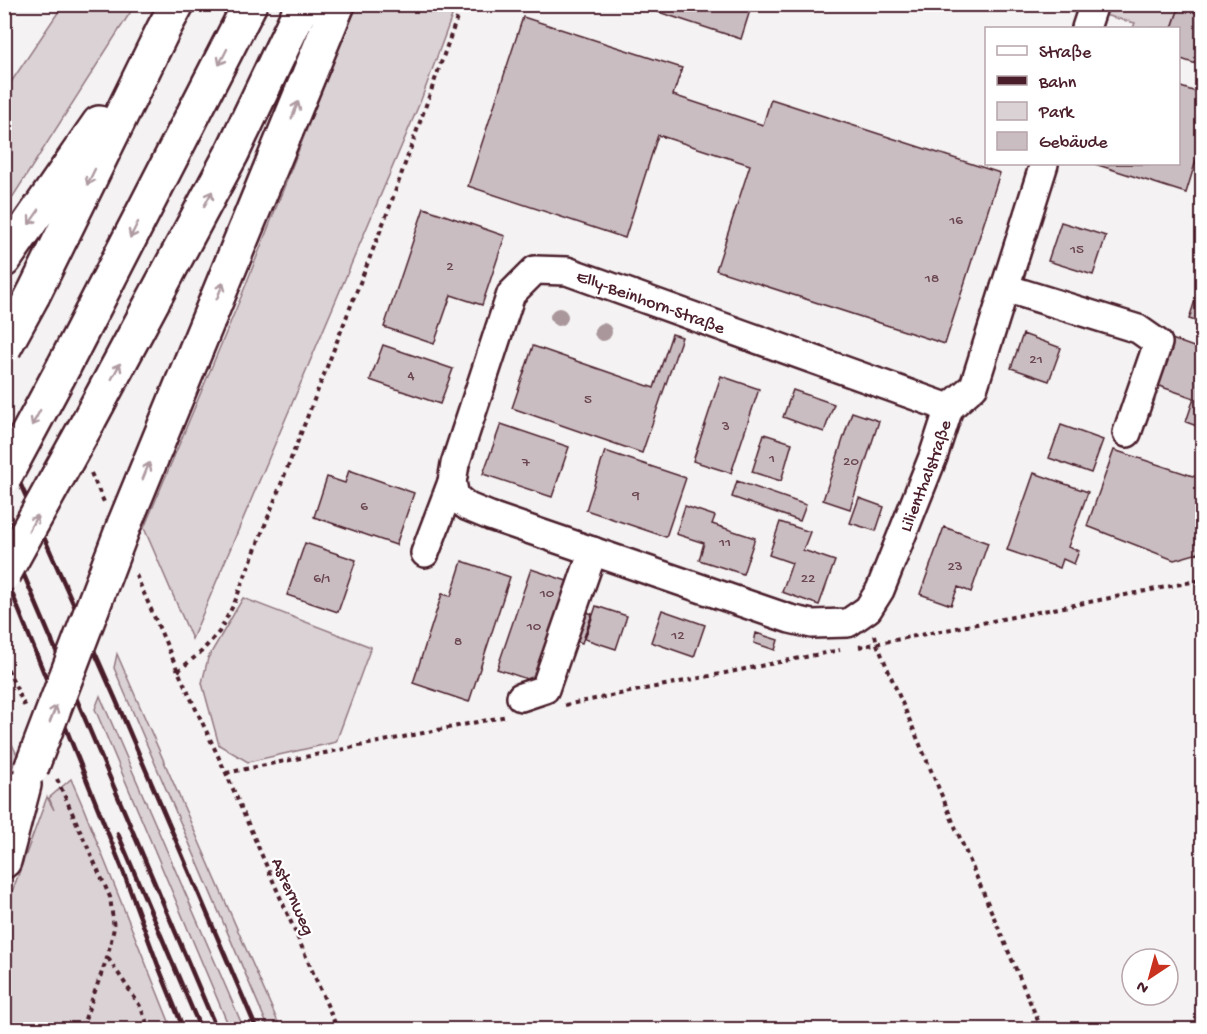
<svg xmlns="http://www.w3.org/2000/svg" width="1207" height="1034" font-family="'Gochi Hand',sans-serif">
<rect width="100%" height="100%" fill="#f4f2f2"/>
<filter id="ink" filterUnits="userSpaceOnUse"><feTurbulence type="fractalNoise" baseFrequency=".0167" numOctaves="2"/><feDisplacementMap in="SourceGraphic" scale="12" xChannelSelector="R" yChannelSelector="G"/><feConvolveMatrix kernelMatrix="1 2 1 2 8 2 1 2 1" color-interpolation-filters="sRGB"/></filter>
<g filter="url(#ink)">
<path fill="#dbd2d5" stroke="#927880" stroke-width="1.5" d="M63,5h72l-130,204v-118z
M358,5h98l-35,95 -229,539 -48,-111 97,-231 100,-255z
M1107,5h95v8l-22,-8 -8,23h-39l2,-5 -31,-8z
M243,598l128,49 -35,95 -88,20 -29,-17 -17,-62 6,-25z
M117,654l164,375h-12l-155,-361z
M100,696l144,333h-14l-135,-320z
M5,729l12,26 -12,33z
M71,779l10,23 91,227h-167v-118l42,-114 7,13 -5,-12z"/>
<path fill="#cabdc1" stroke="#4a1f2b" stroke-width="1.5" d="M634,4h118l-11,35z
M1180,5l22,8v53l-24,-8v-30h-6z
M523,17l159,51 -9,27 90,30 8,-26 229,74 -55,171 -229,-74 34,-105 -92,-30 -33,103 -157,-52z
M1178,86l24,8v47l-16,52 -91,-29h83z
M424,208l81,28 -23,69 -31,-10 -17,49 -50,-17z
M1061,222l45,14 -13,39 -45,-14z
M1202,278v45l-13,-4z
M672,334l10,3 -40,116 -130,-45 21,-62 121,42z
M1023,334l38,14 -12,33 -38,-13z
M1169,338l33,12v78l-16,-6 8,-24 -41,-14z
M383,345l70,24 -13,35 -70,-24z
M721,376l38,13 -28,84 -38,-12z
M793,390l41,14 -10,28 -41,-15z
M852,412l27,9 -29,88 -27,-9z
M501,424l68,23 -17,50 -69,-23z
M1061,425l42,15 -12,33 -42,-15z
M764,434l28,9 -11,38 -29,-9z
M1114,450l88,29v73l-28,8 -87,-34z
M605,451l81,27 -20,59 -80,-27z
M349,470l65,23 -18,52 -82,-28 13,-40 18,6z
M1034,473l54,19 -20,55 11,4 -5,13 -11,-5 -3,9 -53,-18z
M737,481l69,24 -6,16 -68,-24z
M859,498l25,9 -8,24 -26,-8z
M685,506l30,10 -3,8 43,14 -12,36 -44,-14 5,-17 -28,-9z
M780,522l30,10 -7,18 32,11 -16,44 -37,-13 10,-29 -23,-8z
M944,527l44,16 -17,49 -13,-5 -7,18 -31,-11z
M305,543l51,17 -18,52 -51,-17z
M462,561l48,16 -41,125 -56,-19 29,-89 9,2z
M531,569l39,13 -34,100 -39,-13z
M596,606l31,10 -11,33 -31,-10z
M662,610l43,15 -11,32 -43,-15z
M584,611l8,3 -10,29 -8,-3z
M756,633l22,7 -3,10 -21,-7z"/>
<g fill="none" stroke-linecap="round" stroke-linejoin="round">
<defs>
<g id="minor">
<path d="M1086,28l8,-24"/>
<path d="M1005,288l133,41 20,14 -31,90"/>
<path id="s1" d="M949,408l-382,-137 -32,-1 -24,24 -56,170 -3,18 3,15 13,10 22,9 300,103 22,5 36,-1 20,-14 12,-19 53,-133 16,-49 25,-22 70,-222"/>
<path d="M425,553l27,-71"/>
<path d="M521,697l24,-8 48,-138"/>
</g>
<path id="highway" d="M4,260l95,-137
M33,295l130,-265 14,-26
M64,366l186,-362
M88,422l144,-269 71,-149
M124,525l214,-521
M4,861l20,-76"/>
</defs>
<use href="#minor" stroke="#4a1f2b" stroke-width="32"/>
<use href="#highway" stroke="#4a1f2b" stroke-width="38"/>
<path stroke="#4a1f2b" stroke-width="4" stroke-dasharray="4.5 4.5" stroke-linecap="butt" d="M91,473l13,29
M136,575l42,96 48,102 112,257
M875,635l2,9 165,386
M859,647l343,-67
M4,661l21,46
M178,671l23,-19 18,-20 15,-28 156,-398 72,-202
M565,705l275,-55
M226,773l281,-57
M57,779l53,118 4,31 -7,30 -26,72
M108,958l32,48 10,24"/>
<use href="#minor" stroke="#fff" stroke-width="27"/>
<use href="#highway" stroke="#fff" stroke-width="33"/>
<path stroke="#4a1f2b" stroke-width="4.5" d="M4,447l111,251 142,332
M4,528l213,502
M4,573l119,298 36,97 25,62
M118,834l83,196"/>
<defs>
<path id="highway-bridge" d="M4,348l29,-53
M4,478l60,-112
M4,574l84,-152
M31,769l93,-244"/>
</defs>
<use href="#highway-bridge" stroke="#4a1f2b" stroke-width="38" stroke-linecap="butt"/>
<use href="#highway-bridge" stroke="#fff" stroke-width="33"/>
</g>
<g fill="#aa979c">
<circle cx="559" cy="317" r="9"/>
<circle cx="603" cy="332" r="9"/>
</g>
<defs><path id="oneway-shaft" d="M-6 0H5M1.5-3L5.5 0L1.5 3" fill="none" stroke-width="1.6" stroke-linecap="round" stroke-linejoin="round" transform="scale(1.5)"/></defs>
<g stroke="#ae9aa0">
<use href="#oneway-shaft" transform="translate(223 57) rotate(117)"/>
<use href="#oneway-shaft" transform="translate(295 110) rotate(-68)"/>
<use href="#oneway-shaft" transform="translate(91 177) rotate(116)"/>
<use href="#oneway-shaft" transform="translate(208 199) rotate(-62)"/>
<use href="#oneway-shaft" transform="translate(34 217) rotate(125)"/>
<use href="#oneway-shaft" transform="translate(134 230) rotate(117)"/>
<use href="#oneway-shaft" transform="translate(220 291) rotate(-68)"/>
<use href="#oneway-shaft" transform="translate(116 371) rotate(-62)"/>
<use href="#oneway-shaft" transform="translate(36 418) rotate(118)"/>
<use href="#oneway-shaft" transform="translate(146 471) rotate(-68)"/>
<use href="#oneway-shaft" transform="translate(33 523) rotate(-61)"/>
<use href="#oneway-shaft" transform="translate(53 714) rotate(-69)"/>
</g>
</g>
<g text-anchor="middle" stroke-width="4.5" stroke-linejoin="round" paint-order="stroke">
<g font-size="15" fill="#6a4650">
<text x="956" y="224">16</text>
<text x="1077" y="253">15</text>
<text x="450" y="270">2</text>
<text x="932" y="282">18</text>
<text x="1036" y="363">21</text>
<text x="411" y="379">4</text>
<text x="588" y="403">5</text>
<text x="726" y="430">3</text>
<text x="772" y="462">1</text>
<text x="851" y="465">20</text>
<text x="526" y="466">7</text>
<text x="636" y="499">9</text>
<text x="364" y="510">6</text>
<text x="725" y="546">11</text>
<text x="955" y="570">23</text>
<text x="322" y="582">6/1</text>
<text x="808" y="582">22</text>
<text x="547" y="597">10</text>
<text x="534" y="630">10</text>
<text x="678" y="639">12</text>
<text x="458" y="645">8</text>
</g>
<g font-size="18" fill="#4a1f2b" stroke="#fff">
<text transform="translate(651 301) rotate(20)" y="6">Elly-Beinhorn-Straße</text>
<text dy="6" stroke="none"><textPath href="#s1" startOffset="1270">Lilienthalstraße</textPath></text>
<text transform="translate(294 896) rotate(66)" y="6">Asternweg</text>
</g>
</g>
<rect width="1207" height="1034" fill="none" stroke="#fff" stroke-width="24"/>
<rect x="12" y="12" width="1183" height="1010" fill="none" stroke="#4a1f2b" stroke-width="2" filter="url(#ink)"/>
<rect x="985" y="27" width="195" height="138" fill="#ffffff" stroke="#b7a5aa" stroke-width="1.5"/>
<rect x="997" y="46" width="30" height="9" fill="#ffffff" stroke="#b7a5aa" stroke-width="1.5"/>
<text x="1039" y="57" font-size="18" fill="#4a1f2b">Straße</text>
<rect x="997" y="76" width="30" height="9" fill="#4a1f2b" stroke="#b7a5aa" stroke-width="1.5"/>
<text x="1039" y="87" font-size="18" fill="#4a1f2b">Bahn</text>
<rect x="997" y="102" width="30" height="18" fill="#dbd2d5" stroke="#b7a5aa" stroke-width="1.5"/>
<text x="1039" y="117" font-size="18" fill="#4a1f2b">Park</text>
<rect x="997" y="132" width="30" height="18" fill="#cabdc1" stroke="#b7a5aa" stroke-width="1.5"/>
<text x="1039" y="147" font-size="18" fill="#4a1f2b">Gebäude</text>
<g transform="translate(1150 977) rotate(216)"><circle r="28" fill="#ffffff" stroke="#b7a5aa" stroke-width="1.5"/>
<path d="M0-4.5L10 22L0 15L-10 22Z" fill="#c8321e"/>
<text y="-9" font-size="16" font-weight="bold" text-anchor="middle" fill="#4a1f2b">N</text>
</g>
</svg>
